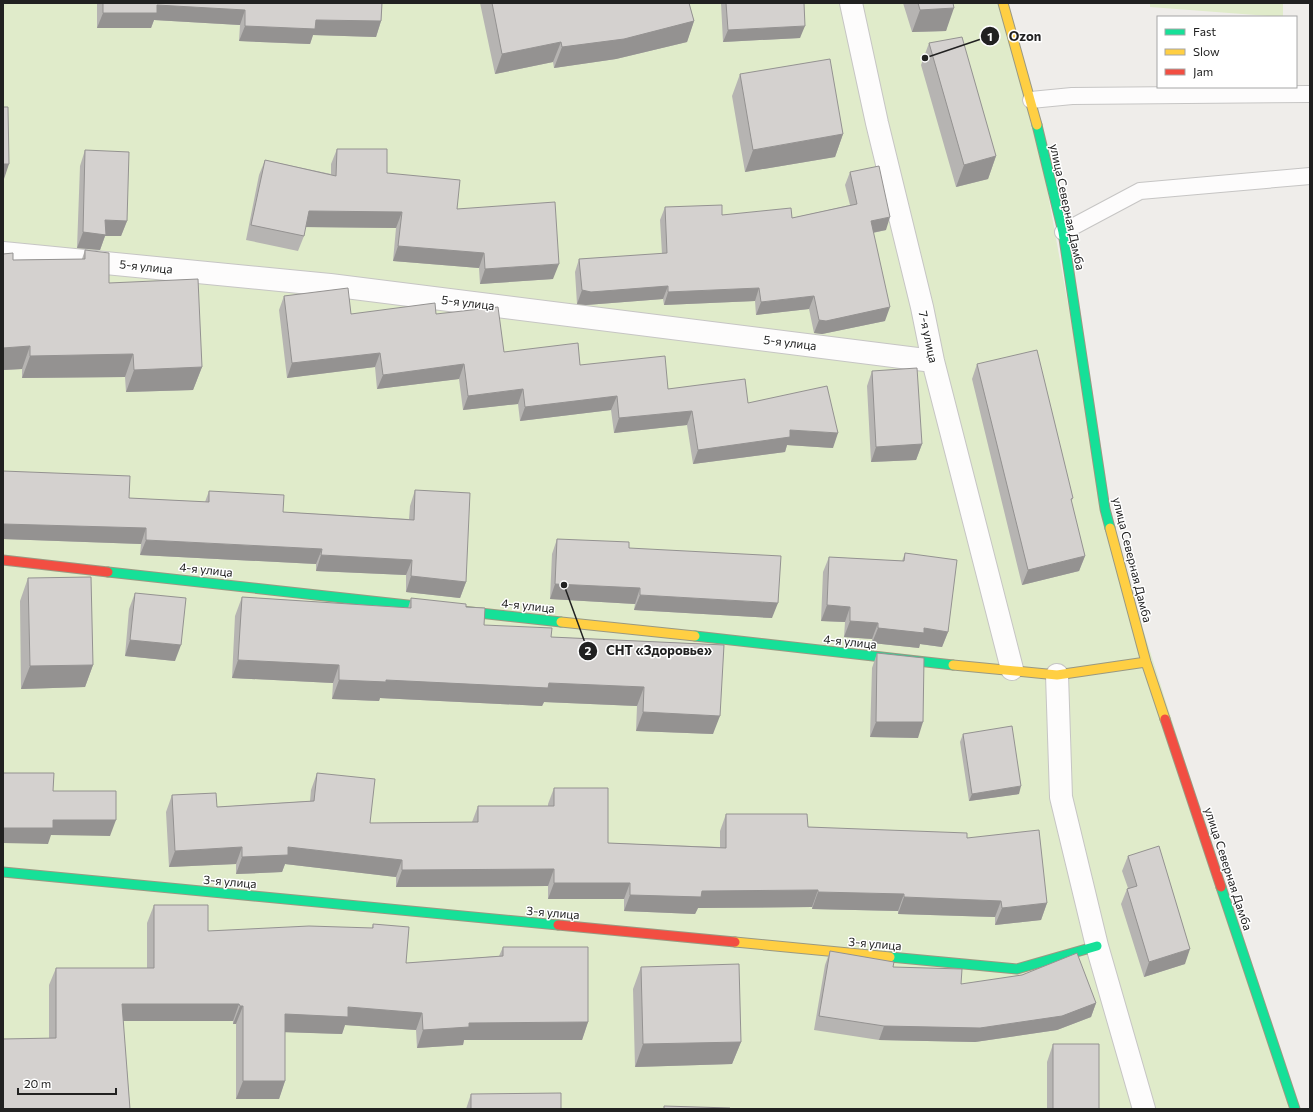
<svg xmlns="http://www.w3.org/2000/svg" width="1313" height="1112" font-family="Commissioner,sans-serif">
<rect width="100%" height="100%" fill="#efedea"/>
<path fill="#e0ebca" d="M3,3h1000l28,97 74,409 190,600h-1292z
M1150,3h133v14l-133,-10z"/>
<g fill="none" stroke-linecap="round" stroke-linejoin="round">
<defs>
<path id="lane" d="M1031,100l41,-4 238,-2
M1063,232l77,-41 170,-15"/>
<path id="street" d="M851,3l26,120 45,184 11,54 79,308
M3,253l327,32 603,76
M1057,675l4,122 36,149 47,163"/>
<path id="fast" d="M1037,125l26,107 42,277 5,19
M108,572l453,50
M695,636l258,29
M3,872l555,53
M1221,887l74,222
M890,957l127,12 80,-23"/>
<path id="slow" d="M1003,3l34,122
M1110,528l36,134 19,57
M561,622l134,14
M953,665l104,10 89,-13
M735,942l155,15"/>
<path id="jam" d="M3,560l105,12
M1165,719l56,168
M558,925l177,17"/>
</defs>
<use href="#lane" stroke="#c6c5c4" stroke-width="18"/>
<use href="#street" stroke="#c6c5c4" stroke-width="24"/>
<use href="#fast" stroke="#9a9982" stroke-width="11"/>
<use href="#slow" stroke="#9a9982" stroke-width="11"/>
<use href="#jam" stroke="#9a9982" stroke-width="11"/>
<use href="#lane" stroke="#fdfcfc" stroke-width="16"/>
<use href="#street" stroke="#fdfcfc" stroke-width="22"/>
<use href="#fast" stroke="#16e098" stroke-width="9"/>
<use href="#slow" stroke="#ffcf43" stroke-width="9"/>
<use href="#jam" stroke="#f24e42" stroke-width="9"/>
</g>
<path fill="#b6b4b2" d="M97,3h285l-1,18 -5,16 -63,-2 -3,9 -71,-3 1,-16 -86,-5 -3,8h-54z
M480,3h209l5,18 -7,21 -71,17 -62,9 -1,-6 -58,12z
M721,3h83l-4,35 -77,4z
M903,3h50l-7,28 -34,1z
M929,43l67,113 -8,23 -32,8 -35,-122z
M740,74l103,60 -8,23 -90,15 -13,-76z
M337,149l50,24 70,36 96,70 -73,5 -1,-16 -86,-7 3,-33 -91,-1 -1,9 -6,15 -52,-11 13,-65 6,-15 66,14v-10z
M85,150l42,71 -6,15h-16l-5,14 -23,-2 3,-82z
M850,172l36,58 -13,3 12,88 -63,13 -8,-1 -5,-24 -53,6 -1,-14 -91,4 -1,-6 -77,6 -9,-1 -2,-32 4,-13 83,-5 -2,-34 5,-13 57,8 70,3 58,-13 -5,-20z
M85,250l24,33 93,84 -9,23 -67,2 -1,-15 -103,1v-9l-19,1v-116l10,6 69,-1z
M284,296l67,18h85l68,38 76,13 88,24 80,14 85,45 -46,-3 -2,7 -92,12 -6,-39 -73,8 -3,-23 -91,11 -2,-17 -55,6 -4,-31 -82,10 -2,-22 -88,11 -8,-68z
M977,364l96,134 -2,4 14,54 -6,15 -57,14 -50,-206z
M872,371l50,73 -6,16 -45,2 -4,-76z
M3,471l126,27 76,4 4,-11 74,21 126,7 1,-13 5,-16 51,92 -6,16 -54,-6v-17l-90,-4v-7l-176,-9 1,-11 -138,-5z
M557,539l72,9 143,70 -138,-8 1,-6 -85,-5 2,-45z
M905,553l43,79 -6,15 -22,-3 -1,4 -47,-5v-4l-28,-2 1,-15 -24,-1 2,-49 6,-15 73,4z
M28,578l65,87 -8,22 -64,2 -1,-88z
M135,593l40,68 -50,-5 4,-47z
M242,597l166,11 3,-10 55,9 18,18 67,12 173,8 -11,89 -77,-3 1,-25 -93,-4 -2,4 -162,-8 -1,3 -47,-2 1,-16 -101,-5 3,-62z
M877,653l41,85 -48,-1 2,-69z
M963,734l56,60 -50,7 -9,-59z
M317,773l53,50 102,-1 6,-16h70v-2l6,-16 54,55 112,4v-16l6,-17 82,13 159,11 80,65 -6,17 -46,5v-8l-97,-3v-3l-86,-2v-2l-114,1 -3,6 -71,-3v-12h-76v-13l-152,1v-10l-111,-13 -3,8 -46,2v-10l-67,3 -3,-55 6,-17 45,12 93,-6 1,-11z
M1128,856l57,108 -41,13 -23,-73 6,-15 1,-1 -6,-17z
M154,905l54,26 164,-3 1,-4 33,39 93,-7 4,-9 85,75 -6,18h-118l-1,5 -46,3 -1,-18 -71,-5 -3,9 -57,-2v49l-6,18h-43v-75h-3v-3h-110l7,88 -81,-71v-53l7,-17h91v-45z
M830,951l63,16 68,17 135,19 -5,14 -34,13 -82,12 -96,-2 -65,-10 11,-65z
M641,967l100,75 -9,22 -97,3 -2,-78z
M1053,1044l46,65h-52v-47z
M471,1094l90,15h5h-100z"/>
<path fill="#949291" d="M157,5l88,5 -5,15 -86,-5 -3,8h-54l6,-15z
M954,8l-8,23 -34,1 8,-22z
M316,20l65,1 -5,16 -63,-2 -3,9 -71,-3 6,-15z
M694,21l-7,21 -71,17 -62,9 8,-21z
M805,26l-5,12 -77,4 5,-12z
M561,42l-8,20 -58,12 7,-20z
M843,134l-8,23 -90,15 8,-22z
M996,156l-8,23 -32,8 8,-22z
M3,164h6l-6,18z
M309,211l93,1 -6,16 -93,-1z
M890,217l-4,13 -20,4 5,-13z
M105,220l22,1 -6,15h-16l-5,14 -23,-2 6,-16z
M398,246l86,7 -5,15 -86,-7z
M559,264l-6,15 -73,5 5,-15z
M668,286l-5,13 -77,6 -9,-1 5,-14z
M759,288l-4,13 -91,4 4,-13z
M814,296l-5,13 -53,6 5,-13z
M890,307l-5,14 -63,13 -8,-1 5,-13z
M30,346l-8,23 -19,1v-22z
M380,353l-5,14 -88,11 5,-15z
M133,354l-8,23 -103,1 8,-22z
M464,364l-5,15 -82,10 6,-14z
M202,367l-9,23 -67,2 8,-22z
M523,389l-5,15 -55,6 5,-14z
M617,396l-6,14 -91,11 5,-14z
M692,411l-5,14 -73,8 5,-15z
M790,430l48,3 -5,15 -46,-3 -2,7 -92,12 5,-14z
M922,444l-6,16 -45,2 5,-15z
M3,524l143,4 -5,16 -138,-5z
M146,540l176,9 -6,15 -176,-9z
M321,555l91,5 -6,15 -90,-4z
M1085,556l-6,15 -57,14 6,-15z
M411,576l55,6 -6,16 -54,-6z
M555,584l85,4 -5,16 -85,-5z
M640,595l138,8 -6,15 -138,-8z
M827,605l23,2 -5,15 -24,-1z
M850,621l28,2 -6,16 -28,-2z
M878,628h46l24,4 -6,15 -22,-3 -1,4 -47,-5z
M130,640l51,5 -6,16 -50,-5z
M238,660l101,5 -6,18 -101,-5z
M93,665l-8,22 -64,2 9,-23z
M339,680h47l163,3 95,4 -7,19 -93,-4 -2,4 -162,-8 -1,3 -47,-2z
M643,712l77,4 -7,18 -77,-3z
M876,722h47l-5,16 -48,-1z
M1021,786l-2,8 -50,7 3,-7z
M53,820h63l-6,16 -59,-1 -3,9 -45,-1v-15z
M242,847l-6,17 -67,3 6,-16z
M288,847l114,13 -6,17 -111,-13 -3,8 -46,2 6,-17z
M554,869l-6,17 -152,1 6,-17z
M554,883h76l-6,16h-76z
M818,890l-6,17 -114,1 -3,6 -71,-3 6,-16 72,-4z
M818,892l86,2 -6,17 -86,-2z
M904,897l97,4 -6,16 -97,-3z
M1047,903l-6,17 -46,5 7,-17z
M1190,949l-5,15 -41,13 5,-15z
M1096,1003l-5,14 -34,13 -82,12 -96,-2 5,-14z
M122,1004h117l-6,17h-117z
M240,1006h3l-7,18h-3z
M348,1007l74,6 -6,17 -71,-5 -3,9 -63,-2 6,-18z
M588,1022l-6,18h-118l-1,5 -46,3 6,-18 46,-7z
M741,1042l-9,22 -97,3 8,-23z
M243,1081h42l-6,18h-43z"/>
<path fill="#d4d1cf" stroke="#949291" d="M103,3h279l-1,18 -65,-1 -1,9 -70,-3v-16l-88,-5v8h-54z
M492,3h197l5,18 -70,18 -62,8 -1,-5 -59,12z
M726,3h78l1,23 -77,4z
M918,3h35l1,5 -34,2z
M962,37l34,119 -32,9 -35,-122z
M830,59l13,75 -90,16 -13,-76z
M3,107h5l1,57h-6z
M337,149h50v24l73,7 -3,29 98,-7 4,62 -74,5 -1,-16 -86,-7 4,-34 -93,-1 -5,25 -53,-11 14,-65 71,16z
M85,150l44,2 -2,69 -22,-1 1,15 -23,-3z
M879,166l11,51 -19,4 19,86 -64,14 -7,-1 -5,-24 -53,6 -2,-14 -91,4v-6l-77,6 -9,-2 -3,-31 88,-6 -2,-46 57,-2v10l69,-7 1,10 65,-14 -7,-32z
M85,250l24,3v30l89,-4 4,88 -68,3 -1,-16 -103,2v-10l-27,2v-94l10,-1v7l72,-1z
M348,288l3,26 84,-11 1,11 62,-7 6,45 74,-9 2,22 85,-9 3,33 77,-10 3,24 79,-17 11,47 -48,-3v7l-92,13 -6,-39 -73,7 -2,-22 -92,11 -2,-18 -55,7 -4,-32 -81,11 -3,-22 -88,10 -8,-67z
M1037,350l36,148 -2,1 14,57 -57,14 -51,-206z
M917,368l5,76 -46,3 -4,-76z
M3,471l127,5 -1,22 80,4v-11l75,4 -1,17 131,8 1,-30 55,3 -4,89 -55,-6 1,-16 -91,-5 1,-6 -176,-9v-12l-143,-4z
M557,539l72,3v6l152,8 -3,47 -138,-8v-7l-85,-4z
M905,553l52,7 -9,72 -24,-4v5l-46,-5v-5l-28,-2v-14l-23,-2 2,-48 75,4z
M91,577l2,88 -63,1 -2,-88z
M135,593l51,5 -5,47 -51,-5z
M242,597l169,11v-10l55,6v3l19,1 -1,17 68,3 -1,9 173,8 -4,71 -77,-4 1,-25 -95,-4 -1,5 -162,-8v2l-47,-2v-15l-101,-5z
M877,653l47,5 -1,64h-47z
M1012,726l9,60 -49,8 -9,-60z
M3,773h51l-1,18h63v29h-63v8h-50z
M317,773l58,6 -5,44 108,-1v-16h76v-18h54v55l118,5v-34h81l1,13 159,6v5l72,-8 8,73 -45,5 -1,-7 -97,-4v-3l-86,-2v-2l-116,1 -1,6 -71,-2v-12h-76v-14l-152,1v-10l-114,-13v8l-46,2v-10l-67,4 -3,-56 44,-2 1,14 97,-6z
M1159,846l31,103 -41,13 -22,-73 10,-3 -9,-30z
M154,905h54v26l101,-5 64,2v-4l36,3 -3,36 97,-7v-9h85v75l-119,1v4l-46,3 -1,-17 -74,-6v10l-63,-3v67h-42v-75h-3l-1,-2h-117l8,105h-127v-70l53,-1v-70h98z
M830,951l64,11 -1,5 69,2 -1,15 61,-9 55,-22 19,50 -34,13 -82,12 -96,-2 -65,-10z
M739,964l2,78 -98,2 -2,-77z
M1053,1044h46v65h-46z
M561,1093v16h5h-95v-15z
M664,1106l66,2v1h-66z"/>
<g text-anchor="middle" stroke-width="3" stroke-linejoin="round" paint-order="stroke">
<g font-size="12" fill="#212121" stroke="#fff">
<text transform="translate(1067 207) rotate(78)" y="4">улица Северная Дамба</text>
<text transform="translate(146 267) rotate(6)" y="4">5-я улица</text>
<text transform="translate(468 303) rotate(7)" y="4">5-я улица</text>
<text transform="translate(928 337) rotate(78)" y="4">7-я улица</text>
<text transform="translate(790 343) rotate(7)" y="4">5-я улица</text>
<text transform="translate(1132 560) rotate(76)" y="4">улица Северная Дамба</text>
<text transform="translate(206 570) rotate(6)" y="4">4-я улица</text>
<text transform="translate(528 606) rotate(6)" y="4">4-я улица</text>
<text transform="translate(850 642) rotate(6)" y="4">4-я улица</text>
<text transform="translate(1228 869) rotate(72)" y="4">улица Северная Дамба</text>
<text transform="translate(230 882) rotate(5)" y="4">3-я улица</text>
<text transform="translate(553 913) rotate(5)" y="4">3-я улица</text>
<text transform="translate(875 944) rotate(5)" y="4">3-я улица</text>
</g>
</g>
<path fill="none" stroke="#212121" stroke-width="1.5" d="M925 58L990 36M564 585L588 651"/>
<g fill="#212121" stroke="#fff" stroke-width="1.5">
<circle cx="925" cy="58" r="4"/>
<circle cx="564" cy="585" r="4"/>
<circle cx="990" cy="36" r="10"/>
<circle cx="588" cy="651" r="10"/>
</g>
<g font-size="12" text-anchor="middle" font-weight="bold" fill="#fff">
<text x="990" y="41">1</text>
<text x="588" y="655">2</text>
</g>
<g font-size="13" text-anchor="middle" font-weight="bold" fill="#212121" stroke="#fff" stroke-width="3" stroke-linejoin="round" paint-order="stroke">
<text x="1025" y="41">Ozon</text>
<text x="659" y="655">СНТ «Здоровье»</text>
</g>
<rect width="1313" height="1112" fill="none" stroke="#212121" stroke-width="8"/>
<rect x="1157" y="16" width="140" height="72" fill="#ffffff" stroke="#a6a6a6"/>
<rect x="1165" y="29" width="20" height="6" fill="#16e098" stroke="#a6a6a6"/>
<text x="1193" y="36" font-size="12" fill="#212121">Fast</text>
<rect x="1165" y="49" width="20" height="6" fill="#ffcf43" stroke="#a6a6a6"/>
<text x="1193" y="56" font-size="12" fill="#212121">Slow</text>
<rect x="1165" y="69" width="20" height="6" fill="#f24e42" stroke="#a6a6a6"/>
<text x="1193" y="76" font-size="12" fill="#212121">Jam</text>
<path d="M18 1088v6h98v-6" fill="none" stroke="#212121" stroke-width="2"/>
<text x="24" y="1088" font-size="12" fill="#212121" stroke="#ffffff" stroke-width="3" paint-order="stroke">20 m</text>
</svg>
